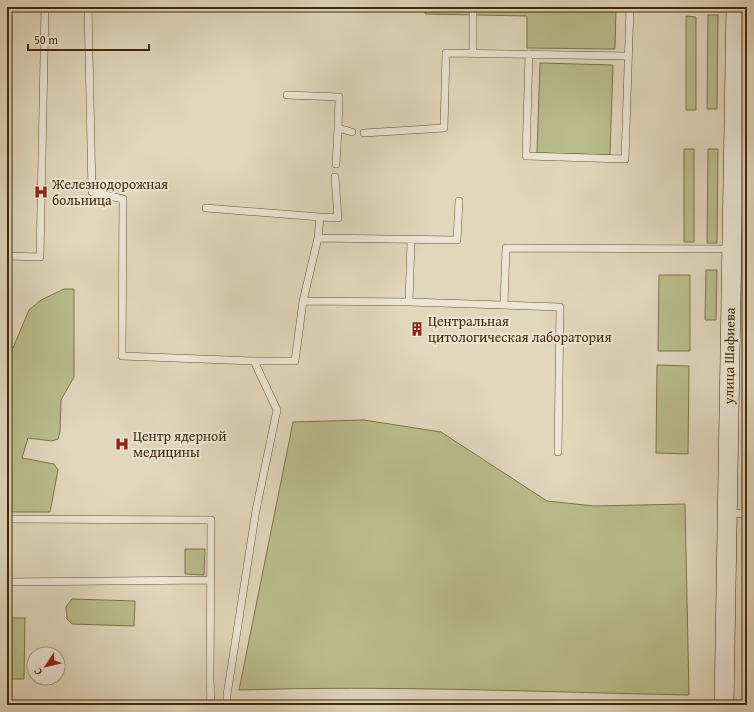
<svg xmlns="http://www.w3.org/2000/svg" width="754" height="712" font-family="'Gentium Book Plus',serif">
<rect width="100%" height="100%" fill="#e1d7bd"/>
<filter id="stains"><feTurbulence type="fractalNoise" baseFrequency=".005" numOctaves="4"/><feColorMatrix values="0 0 0 0 .2 0 0 0 0 .09 0 0 0 0 .02 0 0 0 .5 -.17"/></filter>
<radialGradient id="worn" r=".72"><stop offset=".6" stop-color="#630" stop-opacity="0"/><stop offset="1" stop-color="#630" stop-opacity=".3"/></radialGradient>
<path fill="#babc8c" stroke="#7e734a" d="M426,7h190l-1,42 -88,-1v-32l-102,-2z
M708,15h10l-1,94h-10z
M686,16l10,1v93h-10z
M540,63l73,2 -3,90 -73,-2z
M684,149h10v93h-10z
M708,149h10l-1,94h-10z
M706,270h11l-1,50h-11z
M659,275h31v76h-32z
M64,289h10v88l-13,23 -1,32 -2,7 -6,2 -24,-3 -6,20 32,6 4,6 -8,42h-43v-169l6,5 16,-38 12,-10z
M657,365l32,1 -1,88 -32,-1z
M364,420l77,12 106,69 47,5 91,-2 4,191c-150,-3 -300,-10 -450,-5l54,-268z
M185,549h20l-1,26 -19,-1z
M72,599l63,2 -1,25 -62,-2 -5,-5 -1,-12z
M7,618h18l-1,61h-17z"/>
<g fill="none" stroke-linecap="round" stroke-linejoin="round">
<defs>
<path id="lane" d="M88,7l4,185 31,7 -1,157 132,5h41l8,-60 15,-63 2,-21 18,1 -3,-41
M473,54v-47
M529,54l-3,102 99,3 5,-152
M287,95l52,2 -1,31 -2,36
M338,128l14,4
M364,133l80,-5 2,-75 182,3
M206,208l114,9
M318,238l139,2 2,-39
M7,256l33,1 5,-250
M303,301l106,1 151,5 -2,145
M409,302l2,-62
M504,305l2,-57 224,1
M729,513l18,1
M7,519l204,1 -1,159 1,26
M7,582l203,-2
M227,705v-10l29,-185 21,-100 -23,-49"/>
<path id="secondary" d="M724,705l12,-698"/>
</defs>
<use href="#lane" stroke="#695535" stroke-width="8"/>
<use href="#secondary" stroke="#412a08" stroke-width="20"/>
<use href="#lane" stroke="#ece5d4" stroke-width="7"/>
<use href="#secondary" stroke="#ece5d4" stroke-width="19"/>
</g>
<defs>
<symbol id="hospital-bare" viewBox="-9 -9 18 18"><path d="M-5-5h3v3.5h4V-5h3V5h-3V1.5h-4V5h-3Z" fill="#8f2418" stroke="#ece5d4" stroke-width="2.5" paint-order="stroke"/></symbol>
<symbol id="building-bare" viewBox="-9 -9 18 18"><path d="M-4-6H4V6H1V3H-1V6H-4ZM-2.5-4.3h1.7v1.8h-1.7ZM.8-4.3h1.7v1.8H.8ZM-2.5-1h1.7V.8h-1.7ZM.8-1h1.7V.8H.8Z" fill="#8f2418" stroke="#ece5d4" stroke-width="2.5" paint-order="stroke"/></symbol>
</defs>
<g fill-rule="evenodd">
<use href="#hospital-bare" x="31" y="182" width="20" height="20"/>
<use href="#building-bare" x="407" y="319" width="20" height="20"/>
<use href="#hospital-bare" x="112" y="434" width="20" height="20"/>
</g>
<g text-anchor="middle" stroke-width="4" stroke-linejoin="round" paint-order="stroke">
<g font-size="14" fill="#412a08" stroke="#ece5d4" text-anchor="start">
<text x="52" y="189">Железнодорожная<tspan x="52" dy="16">больница</tspan></text>
<text x="428" y="326">Центральная<tspan x="428" dy="16">цитологическая лаборатория</tspan></text>
<text x="133" y="441">Центр ядерной<tspan x="133" dy="16">медицины</tspan></text>
</g>
<g font-size="14" fill="#412a08" stroke="#ece5d4">
<text transform="translate(729 356) rotate(-89)" y="5">улица Шафиева</text>
</g>
</g>
<rect width="754" height="712" fill="none" stroke="#e1d7bd" stroke-width="24"/>
<rect x="8" y="8" width="738" height="696" fill="none" stroke="#412a08" stroke-width="2"/>
<rect x="12" y="12" width="730" height="688" fill="none" stroke="#412a08"/>
<g transform="translate(46 666) rotate(235)"><circle r="19" fill="#ece5d4" stroke="#a89a82"/>
<path d="M0-3L7 15L0 10L-7 15Z" fill="#8f2418"/>
<text y="-6" font-size="11" font-weight="bold" text-anchor="middle" fill="#412a08">С</text>
</g>
<path d="M28 44v6h121v-6" fill="none" stroke="#412a08" stroke-width="2"/>
<text x="34" y="44" font-size="12" fill="#412a08" stroke="#ece5d4" stroke-width="3" paint-order="stroke">50 m</text>
<rect width="100%" height="100%" filter="url(#stains)"/>
<rect width="100%" height="100%" fill="url(#worn)"/>
</svg>
